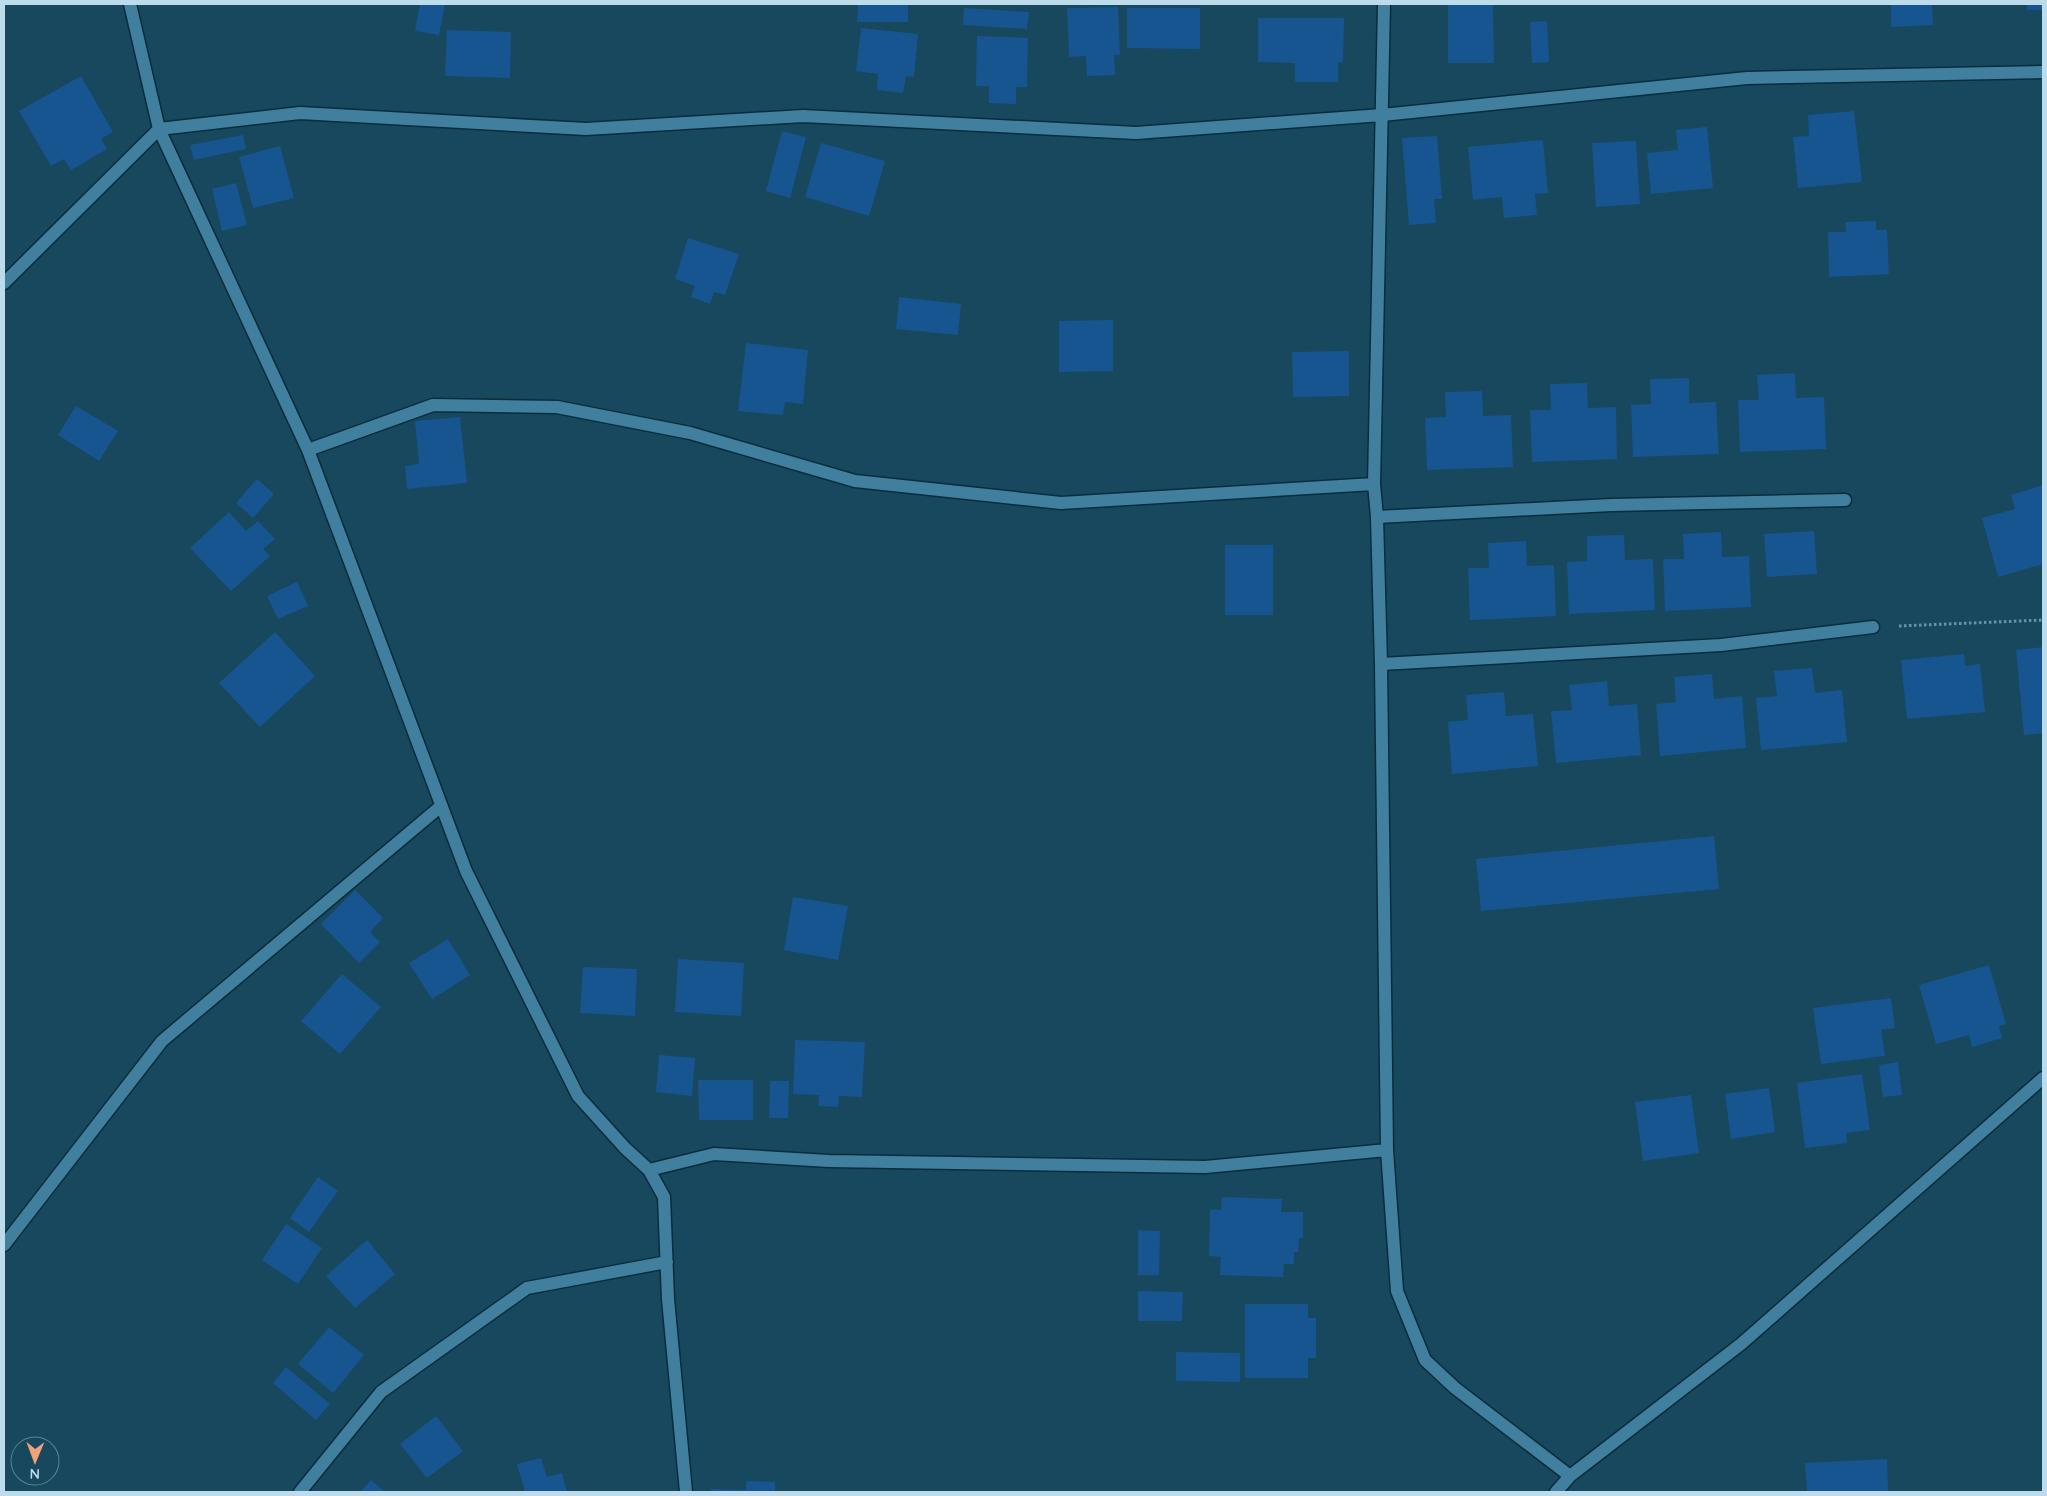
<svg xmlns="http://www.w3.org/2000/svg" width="2047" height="1496" font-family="Quicksand,sans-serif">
<rect width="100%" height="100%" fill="#17485e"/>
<path fill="#165590" d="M420,4h25l-6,31 -24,-4z
M1493,4l1,59h-46v-58z
M1891,4h41l1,21 -42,2z
M2027,4h16v6h-16z
M858,5h50v17h-51z
M1118,7l2,48h-6l1,20 -28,1 -1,-20 -17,1 -2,-49z
M964,8l65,4 -2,17 -64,-4z
M1127,8h73v41l-73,-1z
M1258,18h86l-1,44 -5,1v19h-43v-19l-37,-1z
M1547,21l2,41 -17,1 -2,-41z
M861,28l57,6 -4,43 -8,-1 -3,17 -26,-3 1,-16 -22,-3z
M447,30l64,2 -1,46 -65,-2z
M977,36l51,2 -1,49h-11v17l-27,-1v-17h-13z
M81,76l32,56 -12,7 6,10 -36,21 -7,-11 -13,7 -32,-55z
M1854,111l8,71 -64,6 -5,-51 16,-1 -1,-21z
M1707,127l6,61 -62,6 -4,-41 31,-3 -2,-20z
M782,131l24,6 -16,61 -24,-7z
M243,135l3,14 -52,11 -4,-15z
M1437,136l5,63h-8l2,24 -27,2 -7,-87z
M1543,140l5,53 -13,1 2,21 -33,3 -2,-21 -29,3 -5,-53z
M1636,141l4,63 -44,3 -4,-64z
M821,143l64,18 -16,55 -64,-19z
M280,146l14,52 -41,10 -14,-51z
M236,183l11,42 -25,6 -10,-42z
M1876,221v9h11l2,44 -60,3 -1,-45h18l-1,-10z
M688,238l51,16 -14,41 -11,-3 -4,12 -19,-7 4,-11 -20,-7z
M899,297l62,7 -3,31 -62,-6z
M1113,320v51l-54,1v-51z
M746,343l62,7 -5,54 -18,-2 -2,13 -45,-4z
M1349,351v45l-56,1 -1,-45z
M1795,373l1,25 28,-1 2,52 -86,3 -2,-52h21l-2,-25z
M1689,378v25l27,-1 3,52 -86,3 -2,-52 20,-1 -1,-25z
M1587,383l1,25 28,-1 1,52 -85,3 -2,-52h21l-1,-26z
M1482,391l1,25 28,-1 2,52 -86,3 -2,-52 21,-1 -1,-25z
M76,406l42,25 -19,30 -41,-26z
M460,417l7,66 -60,6 -2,-23 14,-2 -4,-43z
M257,479l17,15 -21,24 -17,-15z
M2043,485v79l-45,13 -16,-59 33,-9 -4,-14z
M229,512l17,19 12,-10 17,18 -12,10 7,7 -39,35 -41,-43z
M1814,531l3,43 -50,3 -3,-43z
M1721,532l1,25 27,-1 2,51 -86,4 -2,-52h21l-1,-25z
M1624,535l1,25 28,-1 2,51 -86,4 -2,-52 20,-1v-25z
M1526,541l1,25 27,-1 2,51 -86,4 -2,-52h21l-1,-25z
M1225,545h48v70h-48z
M297,582l11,24 -30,13 -11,-23z
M275,632l40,44 -55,51 -41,-44z
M2043,647v86l-19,2 -8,-85z
M1964,654l1,12 15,-2 5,48 -78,7 -6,-59z
M1812,668l3,25 27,-3 5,52 -86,8 -5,-52 21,-2 -3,-25z
M1712,674l2,25 28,-3 4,52 -86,8 -4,-52 20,-2 -2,-25z
M1607,681l2,25 28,-2 4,51 -85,8 -5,-52 21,-1 -3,-25z
M1504,692l2,24 27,-2 5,52 -86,8 -4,-52 20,-2 -2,-25z
M1714,836l5,53 -238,22 -5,-52z
M355,890l28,28 -13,14 10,10 -21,21 -38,-39z
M793,897l55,9 -10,54 -54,-10z
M448,939l22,36 -38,24 -23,-36z
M678,959l66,4 -3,53 -66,-4z
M1989,965l17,59 -7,2 3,12 -30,9 -3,-12 -33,9 -17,-59z
M583,967l54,2 -2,47 -55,-3z
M342,974l39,33 -41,47 -39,-33z
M1891,998l4,30 -14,2 4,26 -64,8 -8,-56z
M795,1040l70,2 -3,55 -23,-1 -1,11 -20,-1 1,-11 -26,-1z
M659,1055l36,3 -3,38 -36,-4z
M1898,1062l4,33 -19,2 -4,-32z
M1862,1074l8,56 -24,3 1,10 -42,5 -8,-65z
M698,1080h55v40h-54z
M770,1081h19l-1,37h-19z
M1769,1088l6,44 -44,7 -6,-45z
M1691,1095l8,58 -56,8 -8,-59z
M318,1177l20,14 -29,41 -19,-14z
M1222,1197l60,2 -1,13h22v26h-4l-1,14h-4v12h-10l-1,13 -63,-2 1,-18 -12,-1 1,-47 11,1z
M286,1224l36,24 -24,36 -36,-24z
M1138,1230l22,1 -1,44h-21z
M367,1240l28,34 -40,34 -29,-32z
M1138,1291l45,1 -1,29h-44z
M1245,1304h63v14h8v40h-8v20h-63z
M329,1327l35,28 -31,38 -35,-29z
M1176,1352l64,1v29l-64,-1z
M286,1367l44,37 -14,16 -43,-37z
M436,1416l27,35 -36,27 -27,-34z
M541,1458l6,19 15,-4 5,19h-42l-8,-28z
M1887,1459l1,33h-81l-2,-29z
M371,1480l14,12h-25z
M746,1481l29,1v10h-64v-3l35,1z"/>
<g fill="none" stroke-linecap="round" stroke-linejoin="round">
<defs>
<path id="minor" d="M130,4l29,125 149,321 158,421 112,225 47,52 24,22 15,27 4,102 18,193
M1384,4l-10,480 3,33 4,147 6,486 10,141 28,69 30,28 115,88
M4,283l155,-154 141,-16 286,16 217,-13 333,17 246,-18 365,-37 296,-6
M308,450l125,-45 124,2 133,26 165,48 206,22 313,-19
M1377,517l234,-12 234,-5
M1381,664l340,-19 152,-18
M649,1170l65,-16 115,7 376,6 182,-17
M4,1245l158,-204 279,-235
M300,1492l81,-100 146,-104 140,-26
M1556,1492l14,-16 171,-132 302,-266"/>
</defs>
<use href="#minor" stroke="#0a2d3c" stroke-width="15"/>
<path stroke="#6a92a5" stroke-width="3" stroke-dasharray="2.5 2.5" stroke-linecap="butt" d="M1899,626l144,-6"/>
<use href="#minor" stroke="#407f9d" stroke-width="12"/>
</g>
<rect width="2047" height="1496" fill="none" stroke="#bcdbeb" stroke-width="10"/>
<g transform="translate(35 1461) rotate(181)"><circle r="24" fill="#17485e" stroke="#598396"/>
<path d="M0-4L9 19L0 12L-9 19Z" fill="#efa377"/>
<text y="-8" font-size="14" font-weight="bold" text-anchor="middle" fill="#bcdbeb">N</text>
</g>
</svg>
